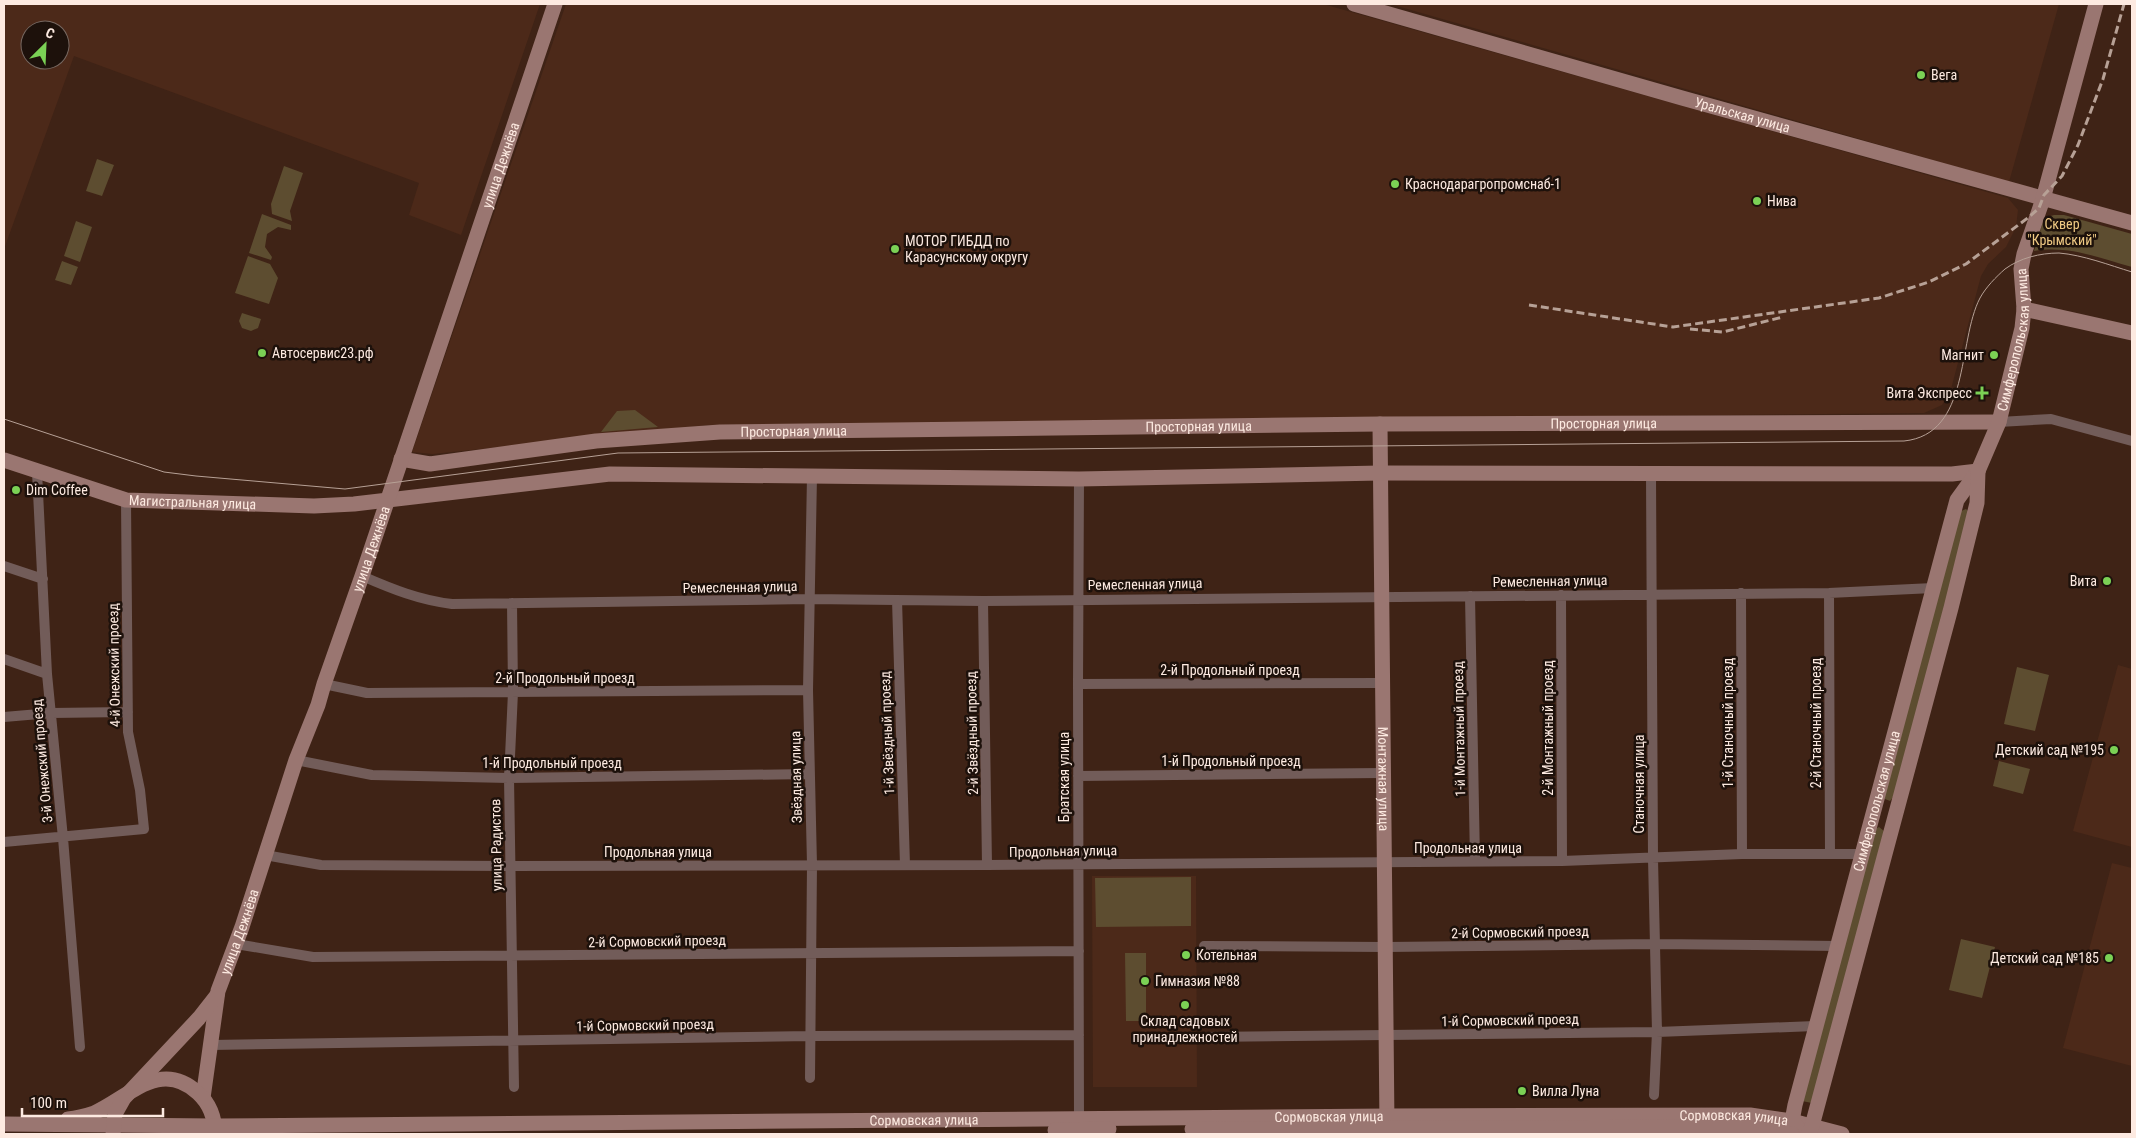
<svg xmlns="http://www.w3.org/2000/svg" width="2136" height="1138" font-family="'Roboto Condensed',sans-serif">
<rect width="100%" height="100%" fill="#3f2316"/>
<path fill="#4c2919" fill-rule="evenodd" d="M4,4h536l-79,231 -52,-20 10,-32 -345,-127 -70,193zM30,30h30v30h-30z
M566,4h757l685,194 10,12 -2,17 -10,20 -18,17 -7,12 -30,113 -9,16 -18,8 -1215,12 -276,29 -21,-2z
M1390,4h669l-50,178z
M2118,665l14,4v178l-59,-16z
M2112,863l20,5v198l-69,-18z
M1092,876h104l1,211h-104z"/>
<path fill="#5d4d30" d="M97,159l17,6 -12,31 -16,-5z
M284,166l19,7 -13,38 2,10 -20,-7 -1,-10z
M262,214l29,11v5l-13,-3 -11,7 -2,13 7,10 -1,3 -22,-7z
M2054,215h10l68,19v33c-33,-9 -63,-22 -98,-16l10,-33z
M76,221l16,6 -12,35 -16,-6z
M248,256l22,8 8,14 -9,26 -34,-11z
M62,261l16,6 -7,18 -16,-5z
M242,313l19,6 -3,9 -7,3 -9,-3 -3,-7z
M635,410l23,17 -57,5 16,-21z
M1966,509l4,4 -76,283 -4,5 -5,-2v-5l76,-283z
M2017,667l32,8 -14,56 -31,-7z
M1999,761l31,8 -7,25 -30,-8z
M1879,827l5,4 -72,272 -10,-2 73,-272z
M1191,877v49l-95,1 -1,-49z
M1961,939l34,8 -13,51 -33,-8z
M1125,953h21v68h-20z"/>
<g fill="none" stroke-linecap="round" stroke-linejoin="round">
<path stroke="#725c59" stroke-width="10" d="M1999,422l52,-3 81,22
M37,472l10,202 16,164 17,209
M1651,474l2,385 4,173 -3,63
M1079,479l-1,205 1,441
M4,566l39,13
M362,576c30,13 57,24 90,28l357,-5 174,2 846,-8 104,-5
M1741,593l1,261
M1829,593l1,261
M1561,595l1,266
M1470,596l5,265
M897,600l8,265
M983,601l4,264
M512,603l1,89 -4,86 5,309
M4,659l43,15
M324,684l43,9 441,-3
M1078,684l304,-1
M4,717l47,-4 77,-1
M296,760l76,15 137,3 300,-4
M1078,776l305,-3
M4,842l140,-13 -4,-39 -12,-58 -2,-232
M265,855l56,10 188,1 478,-1 575,-4 180,-7h120
M236,944l77,13 766,-6
M1204,946l182,1 269,-3 182,2
M1205,1037l452,-5 158,-6
M211,1045l599,-9 269,-1
M810,1078l2,-213 -4,-175 4,-214"/>
<g stroke="#9a7671" stroke-width="15">
<path id="s1" d="M1354,4l328,94 450,125"/>
<path d="M2024,309l108,24"/>
<path id="s2" d="M1380,424l7,701"/>
<path id="s3" d="M401,459l29,5 166,-23 124,-9 660,-8 619,-2"/>
<path id="s4" d="M4,460l122,40 188,6 40,-2 256,-30 469,5 301,-6 572,1 26,-3"/>
<path id="s5" d="M203,1098l15,-107 24,-64 54,-167 22,-55 6,-21 38,-108 193,-572"/>
<path d="M68,1119c9,-1 17,-3 26,-6 34,-15 66,-55 104,-20 12,11 17,25 17,41"/>
<path id="s6" d="M4,1124l211,2 1172,-10 363,-1 42,6 50,13"/>
<path id="s7" d="M1798,1128l-6,-7 3,-16 162,-605 21,-29 21,-49 23,-94 2,-19 -3,-40 3,-15 19,-55 53,-195"/>
<path d="M1192,1129l559,-2 41,7"/>
<path d="M1055,1130l54,-1"/>
<path d="M113,1134l2,-20 9,-16 75,-80 18,-23"/>
<path d="M1808,1134l4,-8 139,-518 26,-105 1,-32"/>
</g>
<path stroke="#b7a196" stroke-width="1" d="M4,419l160,53 32,4 149,13 273,-36 1286,-12c67,-7 53,-99 76,-143 6,-11 16,-21 25,-29 15,-11 35,-16 54,-16 24,2 50,12 73,19"/>
<path stroke="#b7a196" stroke-width="3" stroke-dasharray="8 4" stroke-linecap="butt" d="M1529,305l144,22 206,-29 50,-16 37,-18 63,-47 10,-9 5,-13 18,-19 16,-31 25,-66 21,-75
M1690,329l33,3 60,-15"/>
</g>
<g fill="#7bd155" stroke="#1d110b" stroke-width="2">
<circle cx="1921" cy="75" r="5"/>
<circle cx="1395" cy="184" r="5"/>
<circle cx="1757" cy="201" r="5"/>
<circle cx="895" cy="249" r="5"/>
<circle cx="262" cy="353" r="5"/>
<circle cx="1994" cy="355" r="5"/>
<path d="M1979.5 385.5h5v5h5v5h-5v5h-5v-5h-5v-5h5z"/>
<circle cx="16" cy="490" r="5"/>
<circle cx="2107" cy="581" r="5"/>
<circle cx="2114" cy="750" r="5"/>
<circle cx="1186" cy="955" r="5"/>
<circle cx="2109" cy="958" r="5"/>
<circle cx="1145" cy="981" r="5"/>
<circle cx="1185" cy="1005" r="5"/>
<circle cx="1522" cy="1091" r="5"/>
</g>
<g text-anchor="middle" stroke-width="5" stroke-linejoin="round" paint-order="stroke">
<g font-size="14" fill="#fdeae1" stroke="#1d110b" text-anchor="start">
<text x="1931" y="80">Вега</text>
<text x="1405" y="189">Краснодарагропромснаб-1</text>
<text x="1767" y="206">Нива</text>
<text x="905" y="246">МОТОР ГИБДД по<tspan x="905" dy="16">Карасунскому округу</tspan></text>
<text x="272" y="358">Автосервис23.рф</text>
<text x="1984" y="360" text-anchor="end">Магнит</text>
<text x="1972" y="398" text-anchor="end">Вита Экспресс</text>
<text x="26" y="495">Dim Coffee</text>
<text x="2097" y="586" text-anchor="end">Вита</text>
<text x="2104" y="755" text-anchor="end">Детский сад №195</text>
<text x="1196" y="960">Котельная</text>
<text x="2099" y="963" text-anchor="end">Детский сад №185</text>
<text x="1155" y="986">Гимназия №88</text>
<text x="1185" y="1026" text-anchor="middle">Склад садовых<tspan x="1185" dy="16">принадлежностей</tspan></text>
<text x="1532" y="1096">Вилла Луна</text>
</g>
<g font-size="14" fill="#fdeae1" stroke="#1d110b">
<text dy="5" stroke="none"><textPath href="#s1" startOffset="404">Уральская улица</textPath></text>
<text dy="5" stroke="none"><textPath href="#s5" startOffset="981">улица Дежнёва</textPath></text>
<text dy="5" stroke="none"><textPath href="#s7" startOffset="825">Симферопольская улица</textPath></text>
<text dy="5" stroke="none"><textPath href="#s3" startOffset="1205">Просторная улица</textPath></text>
<text dy="5" stroke="none"><textPath href="#s3" startOffset="800">Просторная улица</textPath></text>
<text dy="5" stroke="none"><textPath href="#s3" startOffset="395">Просторная улица</textPath></text>
<text dy="5" stroke="none"><textPath href="#s4" startOffset="195">Магистральная улица</textPath></text>
<text dy="5" stroke="none"><textPath href="#s5" startOffset="576">улица Дежнёва</textPath></text>
<text transform="translate(1550 581) rotate(-1)" y="5">Ремесленная улица</text>
<text transform="translate(1145 584) rotate(-1)" y="5">Ремесленная улица</text>
<text transform="translate(740 587) rotate(-1)" y="5">Ремесленная улица</text>
<text transform="translate(114 665) rotate(-91)" y="5">4-й Онежский проезд</text>
<text x="1230" y="675">2-й Продольный проезд</text>
<text x="565" y="683">2-й Продольный проезд</text>
<text transform="translate(1728 723) rotate(-90)" y="5">1-й Станочный проезд</text>
<text transform="translate(1816 723) rotate(-90)" y="5">2-й Станочный проезд</text>
<text transform="translate(1548 728) rotate(-90)" y="5">2-й Монтажный проезд</text>
<text transform="translate(1459 729) rotate(-91)" y="5">1-й Монтажный проезд</text>
<text transform="translate(887 733) rotate(-92)" y="5">1-й Звёздный проезд</text>
<text transform="translate(972 733) rotate(-91)" y="5">2-й Звёздный проезд</text>
<text transform="translate(42 761) rotate(-95)" y="5">3-й Онежский проезд</text>
<text x="1231" y="766">1-й Продольный проезд</text>
<text x="552" y="768">1-й Продольный проезд</text>
<text transform="translate(796 777) rotate(-91)" y="5">Звёздная улица</text>
<text transform="translate(1064 777) rotate(-90)" y="5">Братская улица</text>
<text dy="5" stroke="none"><textPath href="#s2" startOffset="355">Монтажная улица</textPath></text>
<text transform="translate(1639 784) rotate(-90)" y="5">Станочная улица</text>
<text dy="5" stroke="none"><textPath href="#s7" startOffset="340">Симферопольская улица</textPath></text>
<text transform="translate(496 845) rotate(-91)" y="5">улица Радистов</text>
<text x="1468" y="853">Продольная улица</text>
<text transform="translate(1063 851) rotate(-1)" y="5">Продольная улица</text>
<text x="658" y="857">Продольная улица</text>
<text dy="5" stroke="none"><textPath href="#s5" startOffset="171">улица Дежнёва</textPath></text>
<text transform="translate(1520 932) rotate(-1)" y="5">2-й Сормовский проезд</text>
<text transform="translate(657 941) rotate(-1)" y="5">2-й Сормовский проезд</text>
<text transform="translate(1510 1020) rotate(-1)" y="5">1-й Сормовский проезд</text>
<text transform="translate(645 1025) rotate(-1)" y="5">1-й Сормовский проезд</text>
<text dy="5" stroke="none"><textPath href="#s6" startOffset="1325">Сормовская улица</textPath></text>
<text dy="5" stroke="none"><textPath href="#s6" startOffset="1730">Сормовская улица</textPath></text>
<text dy="5" stroke="none"><textPath href="#s6" startOffset="920">Сормовская улица</textPath></text>
</g>
<g font-size="14" fill="#f0ca84" stroke="#1d110b">
<text x="2062" y="229">Сквер<tspan x="2062" dy="16">"Крымский"</tspan></text>
</g>
</g>
<rect width="2136" height="1138" fill="none" stroke="#fdeae1" stroke-width="10"/>
<g transform="translate(45 45) rotate(24)"><circle r="24" fill="#1d110b" stroke="#776861"/>
<path d="M0-4L9 19L0 12L-9 19Z" fill="#7bd155"/>
<text y="-8" font-size="14" font-weight="bold" text-anchor="middle" fill="#fdeae1">С</text>
</g>
<path d="M22 1108v8h141v-8" fill="none" stroke="#fdeae1" stroke-width="2.5"/>
<text x="30" y="1108" font-size="15" fill="#fdeae1" stroke="#1d110b" stroke-width="4" paint-order="stroke">100 m</text>
</svg>
